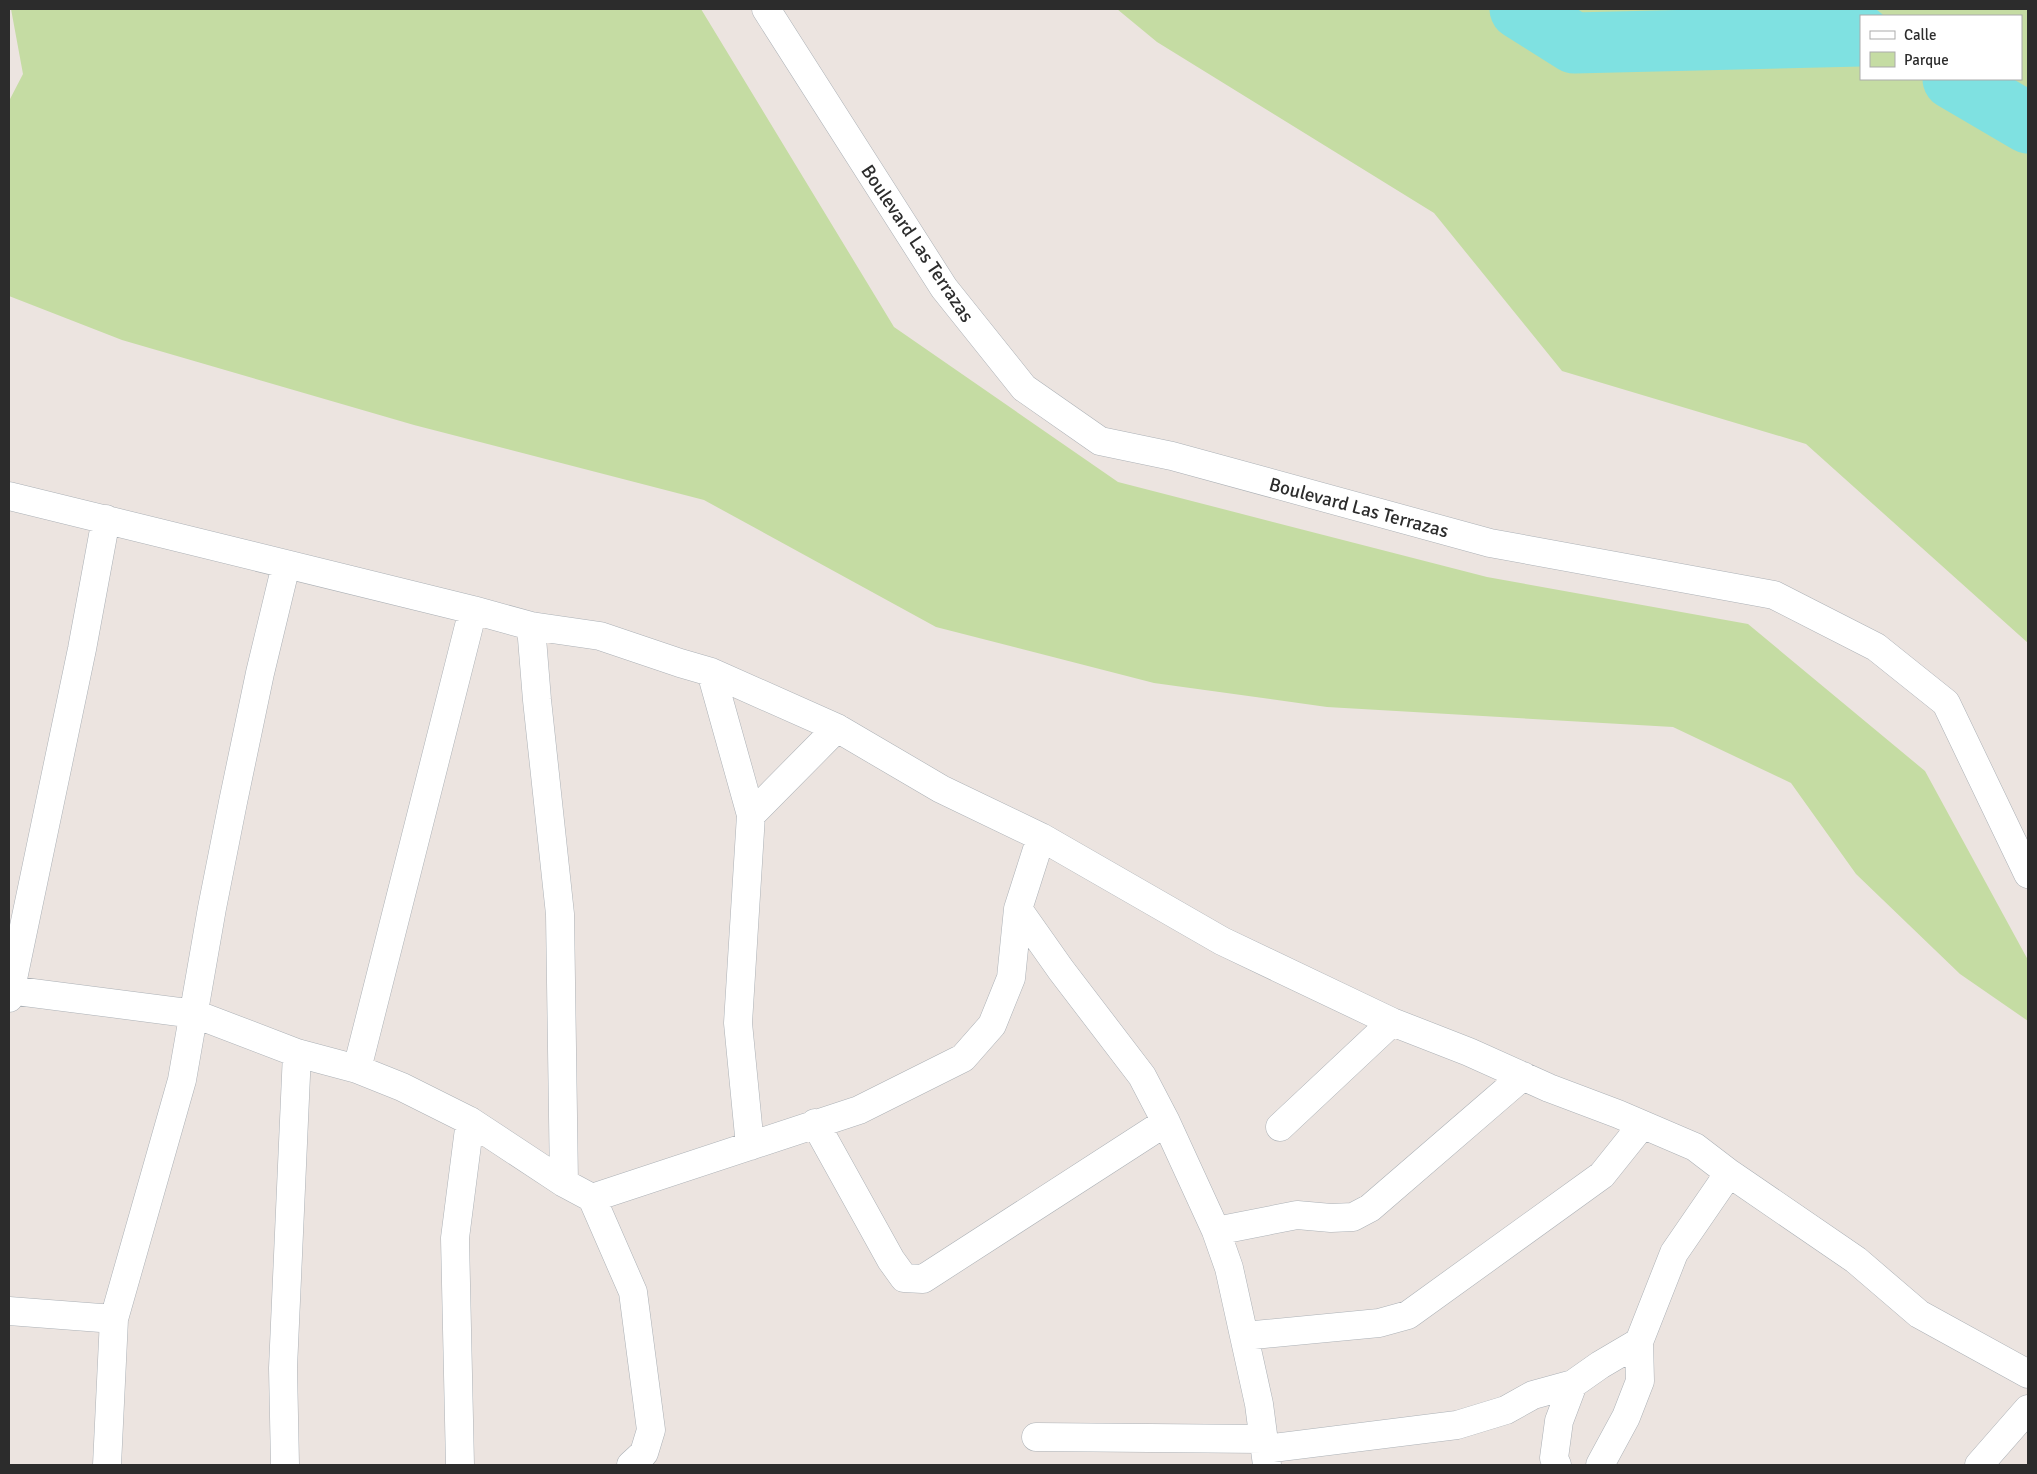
<svg xmlns="http://www.w3.org/2000/svg" width="2037" height="1474" font-family="Signika,sans-serif">
<rect width="100%" height="100%" fill="#ece4e0"/>
<path fill="#c5dca3" fill-rule="evenodd" d="M11,9h690l193,318 224,155 369,95 261,47 177,147 103,189v61l-68,-47 -104,-100 -65,-91 -118,-56 -346,-20 -173,-24 -218,-56 -232,-127 -290,-75 -292,-85 -113,-44v-195l14,-27z
M1117,9h911v634l-222,-199 -244,-73 -128,-158 -277,-171zM1861,16h160v63h-160z"/>
<g fill="none" stroke-linecap="round" stroke-linejoin="round">
<path stroke="#7fe1e1" stroke-width="61" d="M1520,9l54,34 287,-7
M1953,79l75,44"/>
<defs>
<path id="street" d="M9,496l464,114 58,16 69,10 80,27 31,9 126,56 104,61 100,48 181,104 170,81 77,30 80,36 69,26 77,33 34,26 127,87 63,54 109,60
M531,626l6,74 23,214 4,269
M711,672l40,143 -13,208 12,123
M751,815l86,-87
M1018,909l43,61 81,106 24,46 50,109 13,37 30,136 8,61
M9,990l186,24 102,39 60,16 45,18 68,34 94,62 28,15 41,94 18,138 -7,23 -13,12
M9,998l73,-349 24,-130
M357,1069l116,-459
M815,1123l76,137 13,18 19,1 243,-157
M1280,1127l112,-105
M592,1198l267,-88 104,-52 29,-33 19,-47 7,-69 23,-72
M1216,1231l81,-16 34,3 22,-1 17,-9 153,-132
M9,1311l105,8
M1244,1336l135,-13 29,-8 194,-140 40,-50
M1036,1437l227,2
M1265,1449l192,-24 49,-15 27,-15 40,-11
M107,1465l7,-146 68,-239 30,-172 21,-106 27,-129 26,-108
M285,1465l-2,-97 14,-315
M460,1465l-5,-227 15,-117
M1557,1465l-3,-7 5,-37 14,-37 27,-19 39,-23
M1600,1465l26,-48 14,-36 -1,-39 35,-89 55,-80
M1979,1465l49,-56"/>
<path id="secondary" d="M766,9l178,279 80,100 76,53 72,15 318,87 284,52 102,52 70,56 82,171"/>
</defs>
<use href="#street" stroke="#acb1b6" stroke-width="29"/>
<use href="#secondary" stroke="#acb1b6" stroke-width="29"/>
<use href="#street" stroke="#fff" stroke-width="28"/>
<use href="#secondary" stroke="#fff" stroke-width="28"/>
</g>
<g text-anchor="middle" stroke-width="5" stroke-linejoin="round" paint-order="stroke">
<g font-size="19" fill="#2c2c2c" stroke="#fff">
<text transform="translate(918 243) rotate(56)" y="7">Boulevard Las Terrazas</text>
<text transform="translate(1359 507) rotate(15)" y="7">Boulevard Las Terrazas</text>
</g>
</g>
<rect width="2037" height="1474" fill="none" stroke="#2c2c2c" stroke-width="20"/>
<rect x="1860" y="15" width="162" height="65" fill="#ffffff" stroke="#ababab"/>
<rect x="1870" y="31" width="25" height="8" fill="#ffffff" stroke="#ababab"/>
<text x="1904" y="40" font-size="15" fill="#2c2c2c">Calle</text>
<rect x="1870" y="52" width="25" height="15" fill="#c5dca3" stroke="#ababab"/>
<text x="1904" y="65" font-size="15" fill="#2c2c2c">Parque</text>
</svg>
